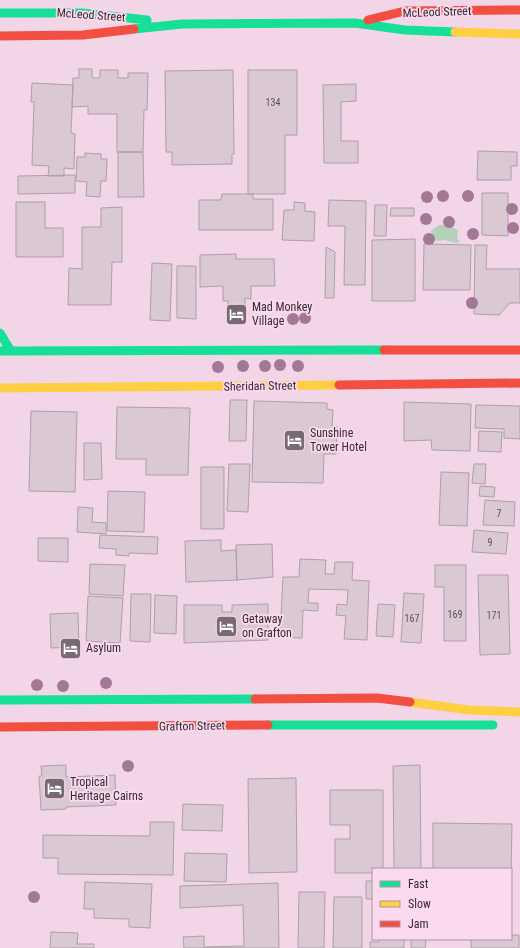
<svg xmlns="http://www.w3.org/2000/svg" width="520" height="948" font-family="'Roboto Condensed',sans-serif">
<rect width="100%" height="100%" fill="#f3e2ed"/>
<path fill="#f3d5e8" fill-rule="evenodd" d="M0,0h520v948h-520zM373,869h138v70h-138z"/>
<path fill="#b3d2b9" d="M439,225c5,0 17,2 19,6l-1,8 3,2 -1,1c-6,2 -9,-1 -15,-2 -5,0 -6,2 -10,0l-3,-9z"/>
<path fill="#dac8d3" stroke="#ad9fa8" d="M79,69h13v9h8v-8h18v8h10v-5h20l-1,37h-3l-1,42h-26v-38h-29v-8l-16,1 1,-29h6z
M233,70l1,84h-2v10l-60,1v-13h-6l-1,-81z
M248,70h49v65h-12v59h-37z
M32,83l41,2 -2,48 4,1 -1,35 -10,-1v8h-16l1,-10 -17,-1 2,-63h-3z
M356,84v17l-15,1v39h17v22h-34l-1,-78z
M478,151l39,1v14h-6v14h-34z
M118,152h25l1,45h-26z
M85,153l16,1v5h6l-1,22h-5l-1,16 -14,-1 1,-14 -11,-1 1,-24h8z
M75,175v18l-57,1v-18z
M482,193h26v43l-26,-1z
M222,194h31v5h20v31h-74v-30h22z
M329,200l37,1 -1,84h-21l1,-59h-17z
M16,202h29v26h18v29h-47z
M294,202l11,1v8l10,1 -1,29 -32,-1 2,-30h10z
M375,205h12l-1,31h-12z
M122,207v55h-10l-1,43h-43l1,-37 13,1v-42h19v-19z
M391,208h23v8h-24z
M415,239v62h-43v-61z
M424,244l47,1 -1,45h-47z
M475,245h12l-1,24h34v34h-10l-11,12 -25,-1z
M326,247l9,5 -1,46h-9z
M236,254v5h38l1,27h-24v13l-6,-1v20h-17v-17h-5v-15l-23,1v-32z
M152,263l20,1 -2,57 -20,-1z
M177,266h19v53l-19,-1z
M230,400h17l-1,41h-17z
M254,401l73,2v6l6,1 -1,16h5l-1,28h-12l-1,29 -71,-1z
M404,402l67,2 -1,47 -38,-1 -1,-10 -27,1z
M476,405l44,1v33l-16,-1v-9l-29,-1z
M117,407l73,1 -2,67h-42v-16h-30z
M31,411l46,1 -2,80 -46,-1z
M479,431l23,1 -1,20 -23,-1z
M84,443h17l1,36 -18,1z
M229,464h21l-2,48 -21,-1z
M474,464h12l-1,20 -13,-1z
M201,467h23v62h-23z
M441,472l28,1 -2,53 -28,-1z
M480,486l15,1 -1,10 -15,-1z
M108,491l37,1 -1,40 -37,-1z
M485,500l30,2 -1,24 -31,-1z
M78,507l15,1 -1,14 14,1v11l-29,-2z
M474,530l34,3 -2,21 -34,-2z
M100,535l58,2 -1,17 -28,-1v3l-13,-1v-6l-17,-1z
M38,538h30v24l-30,-1z
M221,540v11l15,-1 1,30 -51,2 -1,-41z
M272,544l1,33 -36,3 -1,-35z
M300,559l26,1 -1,14h9l1,-12h18l-1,18 17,1 -2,59 -23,-1 2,-23 -10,-1 1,-11 10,1 1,-15 -39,-1 -1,14h10v8l-15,-1 -1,28 -22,-1 3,-60h16z
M90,564l35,1 -2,31 -34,-2z
M435,565h31v76h-22v-54h-9z
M478,575h30l2,79 -30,1z
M404,593l20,1 -3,49 -20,-1z
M131,594h20l-1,48 -20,-1z
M155,595l22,1 -1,38 -22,-1z
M88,596l35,2 -3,45 -34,-2z
M268,604v36l-84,3v-38h38v7h10v-7z
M378,604l17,1 -2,32 -17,-1z
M78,613l1,34 -28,1 -1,-34z
M66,765v12l49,-2 1,30 -50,2v2l-25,1 -2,-34h3l-1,-10z
M420,765l1,104h-27l-1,-103z
M296,778l1,94 -48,1 -1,-94z
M330,790h53v79h-10v4h-38v-34h15v-14h-20z
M183,804l40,1 -1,26 -40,-1z
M150,822h24l-1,53 -115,-1v-16h-15v-23l107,1z
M433,823l79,1 -1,52v-7h-78z
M185,853l42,1 -1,28 -42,-1z
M366,881h7v18h-7z
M85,882l67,2 -2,44 -21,-1v-8l-35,-1v-9h-10z
M278,883l1,65h-95l-1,-11 21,-1v11l40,-1 -1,-41 -63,3v-22z
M299,892h26l-1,56h-26z
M334,897h28v51h-29z
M51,932l27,1 -1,11h17v4h-44z
M511,935h8v13h-48v-9h40z
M379,939h25v9h-34v-6h9z
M411,939h15l-1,9h-14z"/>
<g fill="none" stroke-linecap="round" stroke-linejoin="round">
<path stroke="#16e098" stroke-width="9" d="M0,13h82l65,7
M134,29l48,-5 173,-1 50,7 50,2
M0,333l11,18
M0,351l384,-1
M0,700l255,-1
M268,725h225"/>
<path stroke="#ffcf43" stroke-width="9" d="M455,32l65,2
M0,388l339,-3
M410,702l59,8 51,2"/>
<path stroke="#f24e42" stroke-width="9" d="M368,20l37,-9 115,-1
M0,36l83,-1 51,-6
M384,350h136
M339,385l181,-2
M255,699l122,-1 33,4
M0,727l268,-2"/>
</g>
<g fill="#a37896">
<circle cx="443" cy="196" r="6"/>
<circle cx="468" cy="196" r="6"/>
<circle cx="427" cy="197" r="6"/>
<circle cx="512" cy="209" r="6"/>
<circle cx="426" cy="219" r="6"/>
<circle cx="449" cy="222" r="6"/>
<circle cx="513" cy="228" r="6"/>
<circle cx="473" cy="234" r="6"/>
<circle cx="429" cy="239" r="6"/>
<circle cx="472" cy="303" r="6"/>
<circle cx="305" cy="318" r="6"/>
<circle cx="293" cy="319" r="6"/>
<circle cx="280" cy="365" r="6"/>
<circle cx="243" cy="366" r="6"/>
<circle cx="265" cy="366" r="6"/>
<circle cx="298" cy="366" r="6"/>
<circle cx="218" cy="367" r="6"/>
<circle cx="106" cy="683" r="6"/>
<circle cx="37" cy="685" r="6"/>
<circle cx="63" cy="686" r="6"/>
<circle cx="128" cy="766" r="6"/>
<circle cx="34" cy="897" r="6"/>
</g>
<defs>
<symbol id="hotel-square" viewBox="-11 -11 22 22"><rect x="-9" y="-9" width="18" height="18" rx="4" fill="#786a72" stroke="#fbdaee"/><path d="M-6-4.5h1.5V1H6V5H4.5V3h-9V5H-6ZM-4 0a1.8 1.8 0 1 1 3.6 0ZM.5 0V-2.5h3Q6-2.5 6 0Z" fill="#fff"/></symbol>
</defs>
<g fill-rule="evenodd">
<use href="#hotel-square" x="224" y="302" width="25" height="25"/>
<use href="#hotel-square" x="282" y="428" width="25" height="25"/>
<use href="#hotel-square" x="214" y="614" width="25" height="25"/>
<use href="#hotel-square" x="58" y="636" width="25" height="25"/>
<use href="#hotel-square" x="42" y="776" width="25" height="25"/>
</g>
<g text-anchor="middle" stroke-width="3.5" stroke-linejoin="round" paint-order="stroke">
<g font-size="10" fill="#5e5159">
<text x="273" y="106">134</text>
<text x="499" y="517">7</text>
<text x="490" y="546">9</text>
<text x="455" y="618">169</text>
<text x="494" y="619">171</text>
<text x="412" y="622">167</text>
</g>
<g font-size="12" fill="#352930" stroke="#fbdaee">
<text transform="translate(437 12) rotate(-2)" y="4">McLeod Street</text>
<text transform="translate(91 15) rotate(4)" y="4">McLeod Street</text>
<text transform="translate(260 386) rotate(-1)" y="4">Sheridan Street</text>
<text transform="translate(192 726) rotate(-1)" y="4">Grafton Street</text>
</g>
<g font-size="12" fill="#352930" stroke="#fbdaee" text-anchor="start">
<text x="252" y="311">Mad Monkey<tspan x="252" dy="14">Village</tspan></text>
<text x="310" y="437">Sunshine<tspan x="310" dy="14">Tower Hotel</tspan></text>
<text x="242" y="623">Getaway<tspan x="242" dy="14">on Grafton</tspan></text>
<text x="86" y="652">Asylum</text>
<text x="70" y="786">Tropical<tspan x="70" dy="14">Heritage Cairns</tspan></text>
</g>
</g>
<rect x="372" y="868" width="140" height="72" fill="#fbdaee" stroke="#ac93a2"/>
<rect x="380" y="881" width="20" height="6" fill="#16e098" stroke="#ac93a2"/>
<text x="408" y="888" font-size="12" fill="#352930">Fast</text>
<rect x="380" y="901" width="20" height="6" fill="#ffcf43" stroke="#ac93a2"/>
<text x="408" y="908" font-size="12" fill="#352930">Slow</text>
<rect x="380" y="921" width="20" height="6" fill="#f24e42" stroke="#ac93a2"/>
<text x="408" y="928" font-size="12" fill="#352930">Jam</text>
</svg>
